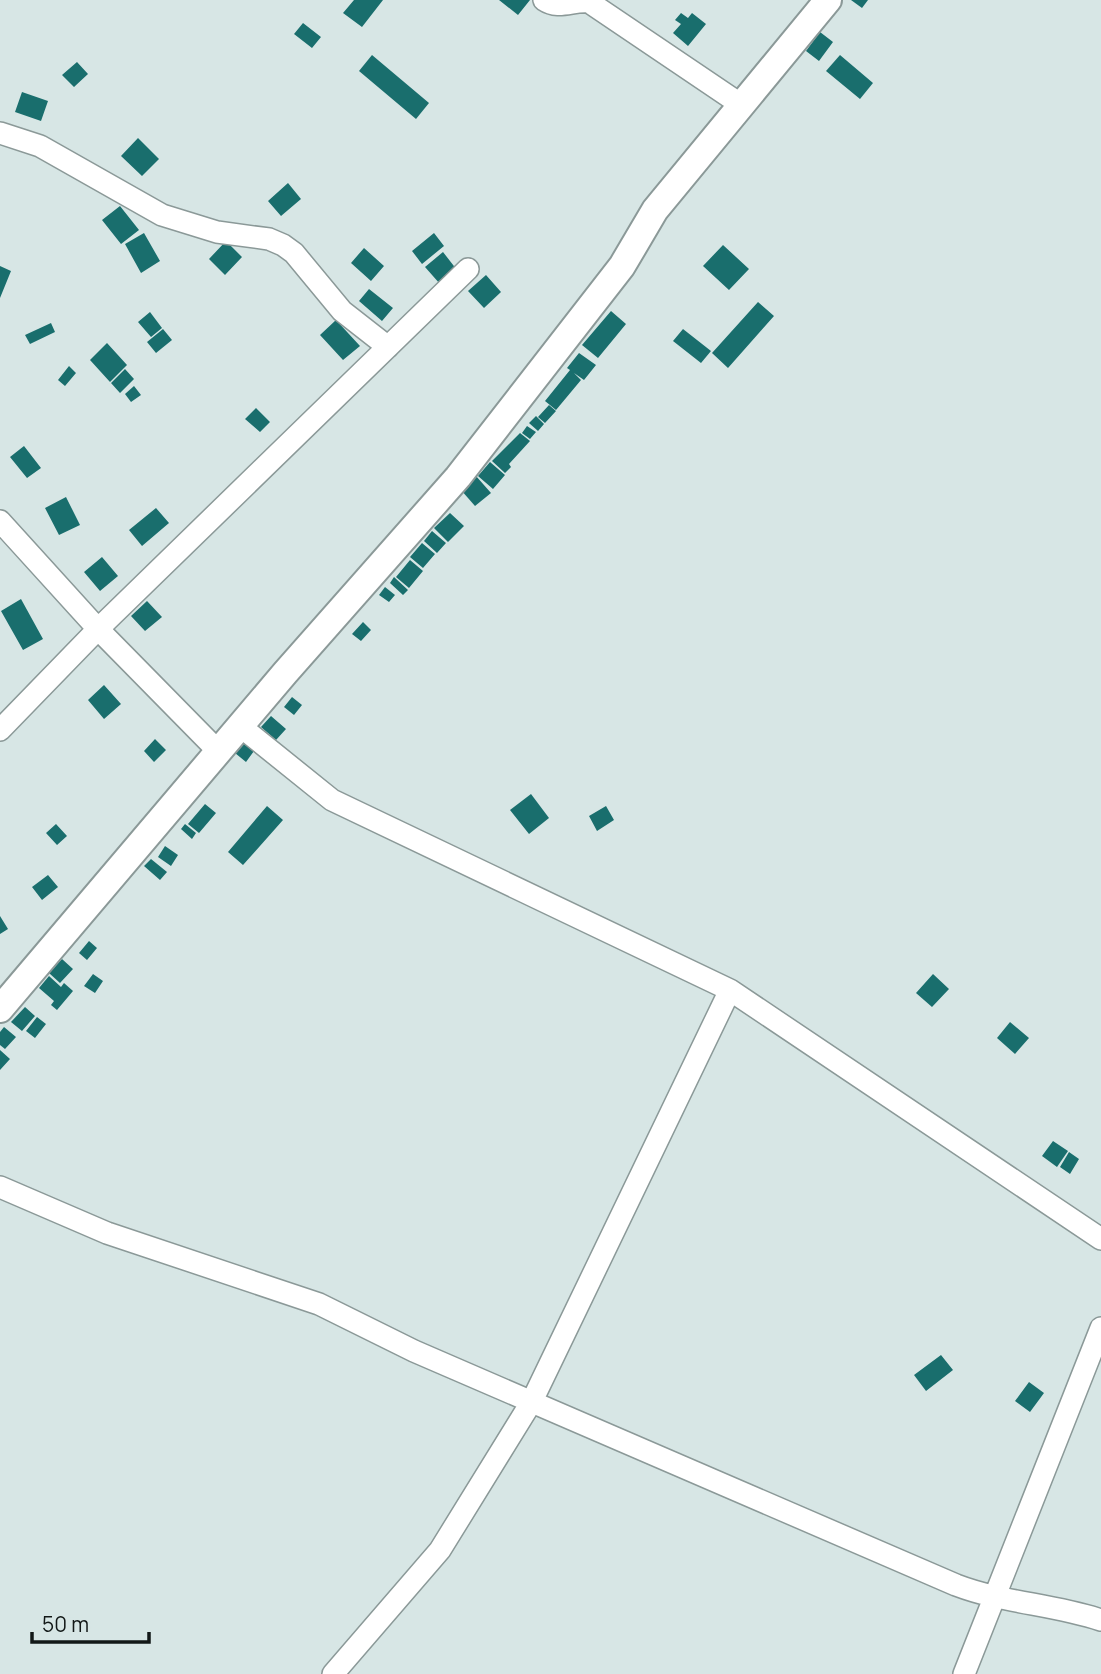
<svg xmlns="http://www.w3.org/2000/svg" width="1101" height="1674" font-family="Manrope,sans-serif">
<rect width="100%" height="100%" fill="#d7e6e5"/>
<path fill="#196e6d" d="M354,0h29l-21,27 -19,-14z
M499,0h31l-12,15z
M851,0h17l-6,8z
M681,13l7,5 4,-5 14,11 -18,22 -15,-13 8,-9 -6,-4z
M303,23l18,14 -9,11 -18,-14z
M820,32l13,10 -14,19 -13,-10z
M372,55l57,48 -13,16 -57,-48z
M840,55l33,28 -13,16 -34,-28z
M77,62l11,12 -14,13 -12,-12z
M22,92l26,9 -7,20 -26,-9z
M138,138l21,21 -17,17 -21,-20z
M288,183l13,16 -20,17 -13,-15z
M120,206l19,24 -18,14 -19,-24z
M144,233l16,28 -19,12 -16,-29z
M434,233l10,13 -22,18 -10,-13z
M226,241l16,16 -17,18 -16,-16z
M723,245l26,24 -20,21 -26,-24z
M364,248l20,18 -13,15 -20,-18z
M443,252l14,18 -17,14 -15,-17z
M0,266l11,5 -11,27z
M486,275l15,17 -17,16 -16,-17z
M369,289l24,19 -11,13 -23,-20z
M758,302l16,14 -46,52 -16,-15z
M611,311l15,13 -28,34 -16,-13z
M150,312l12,16 -11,9 -13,-15z
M336,320l24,26 -17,14 -23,-25z
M51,323l4,9 -25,12 -5,-9z
M163,329l9,11 -16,13 -9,-11z
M683,329l28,22 -10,12 -28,-22z
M107,343l20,22 -17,17 -20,-22z
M579,353l17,12 -12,15 -10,-7 7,7 -25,30 -11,-9 25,-31 -3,-2z
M69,366l7,7 -11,13 -7,-6z
M125,369l9,10 -14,14 -9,-10z
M134,386l7,9 -10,7 -6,-8z
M549,405l7,6 -11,12 -7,-6z
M256,408l14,14 -10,10 -15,-13z
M536,416l8,8 -6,7 -9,-8z
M527,426l9,6 -6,7 -8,-6z
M520,433l10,8 -21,23 2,3 -6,6 -13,-12z
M24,446l17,22 -14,10 -17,-21z
M490,462l15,13 -12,14 -15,-13z
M476,476l15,17 -16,13 -14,-16z
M66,497l14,28 -21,10 -14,-27z
M156,508l13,15 -27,23 -13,-16z
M450,513l14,13 -16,16 -14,-14z
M432,531l14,12 -9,10 -13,-12z
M422,543l13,11 -12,14 -13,-11z
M102,557l16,19 -18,15 -16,-19z
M410,560l13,11 -14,17 -13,-11z
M394,577l14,13 -5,5 -13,-12z
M385,587l10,8 -6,7 -10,-7z
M21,599l22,40 -20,11 -22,-39z
M147,601l15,16 -17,14 -14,-15z
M363,622l8,8 -10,11 -9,-7z
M104,685l17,19 -17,15 -16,-19z
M292,697l10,8 -8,10 -10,-8z
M271,716l15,13 -10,11 -15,-13z
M155,739l11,11 -12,12 -10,-11z
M243,743l11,8 -8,11 -11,-9z
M531,794l18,24 -20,16 -19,-24z
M205,804l11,9 -17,20 -11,-9z
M267,806l16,14 -40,45 -15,-13z
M606,806l8,14 -17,11 -8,-15z
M56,824l11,12 -10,9 -11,-12z
M185,824l11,9 -4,6 -11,-10z
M165,846l13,9 -7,11 -13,-9z
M151,859l16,13 -7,8 -16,-14z
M48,875l10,12 -16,13 -10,-13z
M0,916l8,13 -8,5z
M89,941l8,7 -10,12 -8,-7z
M62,959l11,10 -13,14 -11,-10z
M93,974l10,7 -8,12 -11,-7z
M933,974l16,15 -17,18 -16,-14z
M49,976l12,11 3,-4 9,8 -16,19 -6,-5 3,-4 -15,-13z
M25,1007l10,9 -13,15 -11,-9z
M37,1017l9,7 -11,14 -9,-7z
M1010,1022l19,16 -14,16 -18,-16z
M4,1027l12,10 -11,12 -5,-4v-13z
M0,1050l10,9 -10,11z
M1053,1141l15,10 -11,16 -15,-11z
M1069,1152l10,7 -9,15 -10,-7z
M941,1355l12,15 -27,21 -12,-16z
M1029,1382l15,11 -14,19 -15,-11z"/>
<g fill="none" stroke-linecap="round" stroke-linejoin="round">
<defs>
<path id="minor" d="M544,0c15,10 29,0 45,2l151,102
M0,133l40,13 122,69 55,17 52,7 14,6 11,8 48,58 46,36
M0,521l98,108 120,122
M240,726l92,74 398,190 371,249
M0,730l98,-101 370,-360
M0,1187l107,46 212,71 95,47 542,234c47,18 97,19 145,35
M333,1674l107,-124 92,-149 198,-411
M964,1674l137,-346"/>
<path id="major" d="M0,1009l285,-336 173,-196 164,-211 33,-56 173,-210"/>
</defs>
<use href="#minor" stroke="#8b9998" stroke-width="24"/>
<use href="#major" stroke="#8b9998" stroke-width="30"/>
<use href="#minor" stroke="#fff" stroke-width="21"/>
<use href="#major" stroke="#fff" stroke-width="26"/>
</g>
<path d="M32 1632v10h117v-10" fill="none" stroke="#121817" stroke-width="3.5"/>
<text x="42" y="1632" font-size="21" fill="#121817" stroke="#d7e6e5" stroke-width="5" paint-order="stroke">50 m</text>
</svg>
